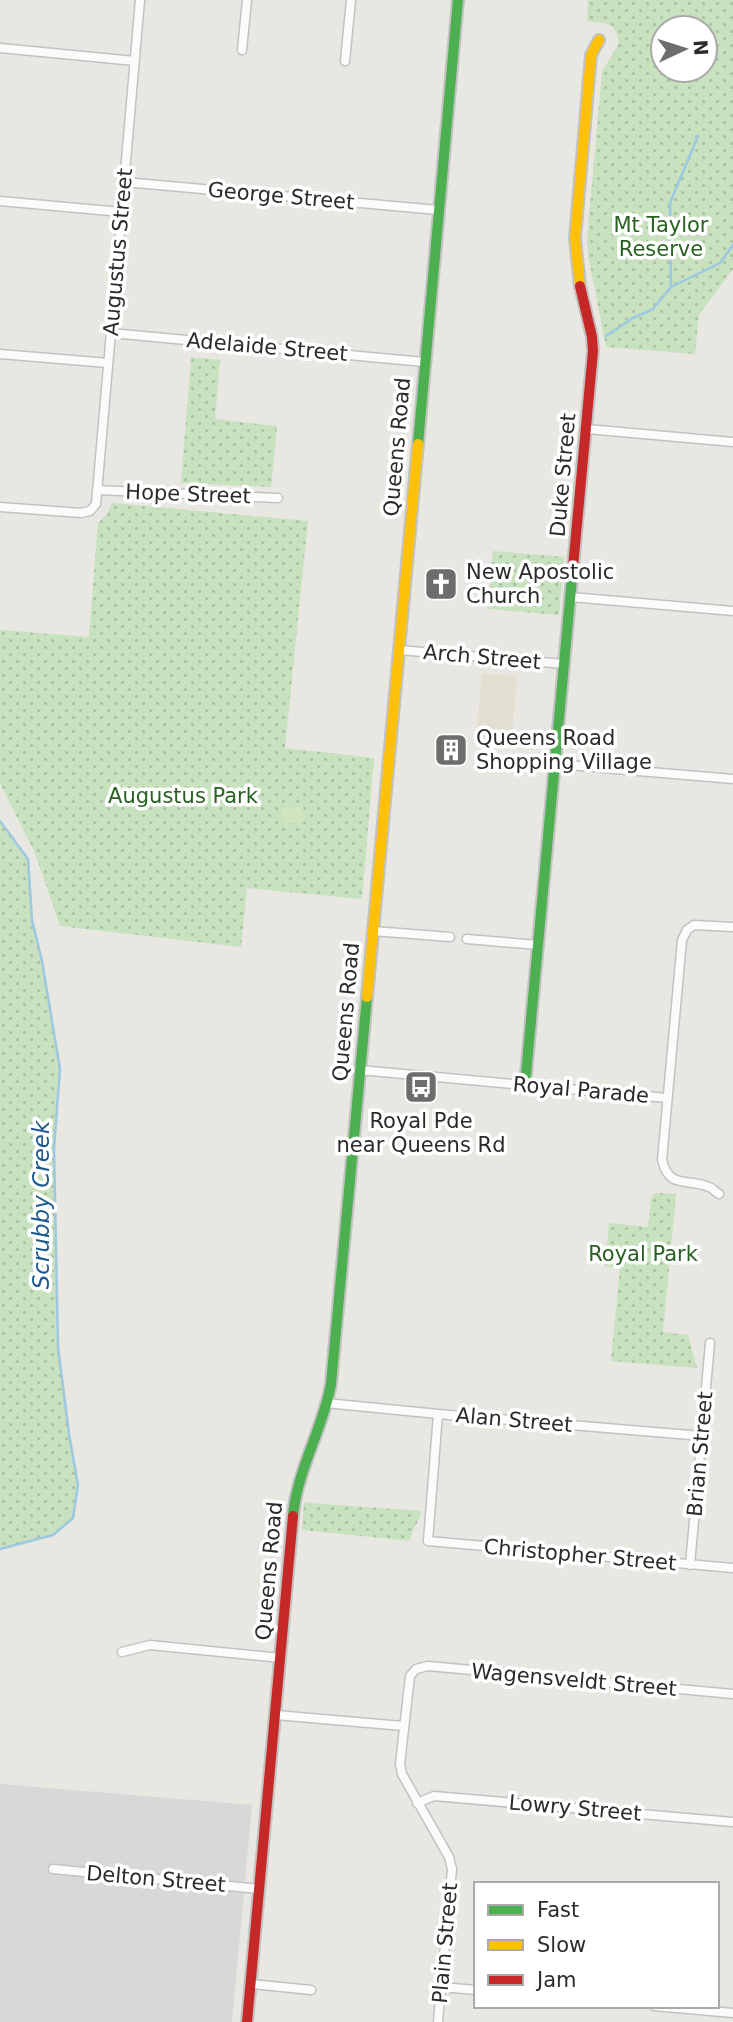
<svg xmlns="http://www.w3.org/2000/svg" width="733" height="2022" font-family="'DejaVu Sans',sans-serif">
<defs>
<pattern id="green-dots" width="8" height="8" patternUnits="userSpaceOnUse" patternTransform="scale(1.75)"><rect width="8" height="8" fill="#c8e1be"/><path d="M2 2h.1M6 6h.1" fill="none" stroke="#acc1a3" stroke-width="1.8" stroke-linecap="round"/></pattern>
</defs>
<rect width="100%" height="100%" fill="#e8e7e2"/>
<path fill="#d9d8d9" d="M0,1784l252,21 -20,217h-232z"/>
<path fill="#e2dfd1" d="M482,673l35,3 -6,67 -35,-3z"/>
<path fill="url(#green-dots)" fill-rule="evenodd" d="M588,0h145v269l-34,46 -4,39 -89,-7 -18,-92 -1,-16 15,-167 17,-29 -2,-9 -5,-8 -8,-3 -17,-2zM663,28h42v42h-42z
M191,357l29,3 -5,59 62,7 -6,61 -90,-4z
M112,503l196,18 -23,227 89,10 -12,141 -115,-11 -6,59 -181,-21 -25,-73 -35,-70v-153l89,7 9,-114 9,-9z
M493,551l71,6 -5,58 -71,-6z
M0,821l28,38 4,61 10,41 18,108 -6,79 4,199 11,87 9,51 -5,33 -20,17 -53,14z
M655,1193l21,1 -13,138 25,3 9,33 -86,-7 9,-93 -15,-2 4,-43 39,4 3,-28z
M304,1502l6,1 111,8c-1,11 -10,18 -11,30l-108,-11z"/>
<path fill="#d0e4bd" d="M303,806l2,16 -22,2 -2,-16z"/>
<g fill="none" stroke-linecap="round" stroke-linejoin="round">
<path stroke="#9dc8e2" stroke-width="2.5" d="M671,287l-1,-84 28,-67
M606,336l27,-18 20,-9 18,-22 49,-24 13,-18
M0,821l28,38 4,61 10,41 18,108 -6,79 4,199 11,87 9,51 -5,33 -20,17 -53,14"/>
<defs>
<path id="street" d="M0,48l135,13
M242,50l5,-50
M345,61l6,-61
M124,182l314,28
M0,201l121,11
M111,333l313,29
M0,354l108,9
M587,429l146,13
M97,490l181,8
M0,507l81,6 9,-2 6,-7 44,-504
M571,597l162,14
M399,650l166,14
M556,764l177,15
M373,931l77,6
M467,939l71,6
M360,1070l307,28
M719,1194c-4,-2 -6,-6 -10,-7 -22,-10 -39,4 -47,-27l20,-220 5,-10 7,-5 39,2
M326,1403l112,11 264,22
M438,1414l-10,127 305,27
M690,1565l20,-222
M122,1652l28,-7 131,13
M276,1715l127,11
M417,1803l17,-7 299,26
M53,1869l207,20
M251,1984l60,6
M441,1987l35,3
M654,2006l79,7
M438,2022l14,-153 -3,-12 -47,-83 -2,-10 10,-88 6,-7 12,-3 305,28"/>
<path id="fast" d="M418,444l40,-444
M525,1085l48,-518
M293,1516c4,-46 30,-87 38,-132l36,-387"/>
<path id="slow" d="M580,286l-5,-48 16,-183 8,-15
M367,997l51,-553"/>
<path id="jam" d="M573,567l20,-216 -1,-14 -12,-51
M247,2022l46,-506"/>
</defs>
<use href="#street" stroke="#c2c2c1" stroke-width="11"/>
<use href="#fast" stroke="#c2c2c1" stroke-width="14"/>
<use href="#slow" stroke="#c2c2c1" stroke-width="14"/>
<use href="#jam" stroke="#c2c2c1" stroke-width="14"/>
<use href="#street" stroke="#fcfbfb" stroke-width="8"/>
<use href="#fast" stroke="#4caf50" stroke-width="10"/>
<use href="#slow" stroke="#ffc107" stroke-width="10"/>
<use href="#jam" stroke="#c62828" stroke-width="10"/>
</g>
<defs>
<symbol id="church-square" viewBox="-11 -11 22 22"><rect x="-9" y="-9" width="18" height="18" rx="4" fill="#6d6d6b" stroke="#fff"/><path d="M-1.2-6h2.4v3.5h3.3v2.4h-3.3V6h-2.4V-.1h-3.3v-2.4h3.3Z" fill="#fff"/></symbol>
<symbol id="building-square" viewBox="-11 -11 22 22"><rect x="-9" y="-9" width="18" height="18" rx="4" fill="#6d6d6b" stroke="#fff"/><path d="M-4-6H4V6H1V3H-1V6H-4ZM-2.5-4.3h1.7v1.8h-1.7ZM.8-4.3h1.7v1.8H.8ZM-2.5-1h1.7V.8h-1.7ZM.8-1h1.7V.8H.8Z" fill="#fff"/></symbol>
<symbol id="bus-square" viewBox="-11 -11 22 22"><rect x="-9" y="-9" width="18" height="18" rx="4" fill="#6d6d6b" stroke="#fff"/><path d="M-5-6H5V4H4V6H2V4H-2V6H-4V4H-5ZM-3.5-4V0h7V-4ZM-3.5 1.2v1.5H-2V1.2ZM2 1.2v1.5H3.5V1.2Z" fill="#fff"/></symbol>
</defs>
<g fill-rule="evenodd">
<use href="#church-square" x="422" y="565" width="38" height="38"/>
<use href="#building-square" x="432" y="731" width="38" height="38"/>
<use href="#bus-square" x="402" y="1068" width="38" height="38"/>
</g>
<g text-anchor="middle" stroke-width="7" stroke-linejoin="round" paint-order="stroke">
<g font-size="21" fill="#2b2b2b" stroke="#fff">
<text transform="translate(281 196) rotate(5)" y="7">George Street</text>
<text transform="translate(118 252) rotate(-85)" y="7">Augustus Street</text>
<text transform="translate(267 347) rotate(5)" y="7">Adelaide Street</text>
<text transform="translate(397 447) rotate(-85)" y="7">Queens Road</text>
<text transform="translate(563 475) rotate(-85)" y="7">Duke Street</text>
<text transform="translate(188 494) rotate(2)" y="7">Hope Street</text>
<text transform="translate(482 657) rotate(5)" y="7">Arch Street</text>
<text transform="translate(346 1012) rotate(-85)" y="7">Queens Road</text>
<text transform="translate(581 1090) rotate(5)" y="7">Royal Parade</text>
<text transform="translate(514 1420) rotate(5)" y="7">Alan Street</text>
<text transform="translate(700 1454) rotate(-85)" y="7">Brian Street</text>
<text transform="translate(580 1555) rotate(5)" y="7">Christopher Street</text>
<text transform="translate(269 1571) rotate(-85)" y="7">Queens Road</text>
<text transform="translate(574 1680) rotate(5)" y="7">Wagensveldt Street</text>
<text transform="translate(575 1808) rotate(5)" y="7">Lowry Street</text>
<text transform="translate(156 1879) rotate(5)" y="7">Delton Street</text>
<text transform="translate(445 1943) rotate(-85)" y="7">Plain Street</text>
</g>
<g font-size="21" fill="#286122" stroke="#fff">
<text x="661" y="232">Mt Taylor<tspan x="661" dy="24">Reserve</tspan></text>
<text x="183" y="803">Augustus Park</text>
<text x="643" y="1261">Royal Park</text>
</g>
<g font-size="21" fill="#2b2b2b" stroke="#fff" text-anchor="start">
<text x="466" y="579">New Apostolic<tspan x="466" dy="24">Church</tspan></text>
<text x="476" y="745">Queens Road<tspan x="476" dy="24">Shopping Village</tspan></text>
<text x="421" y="1128" text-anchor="middle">Royal Pde<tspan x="421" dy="24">near Queens Rd</tspan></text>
</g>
<g font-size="23" font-style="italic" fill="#1c598f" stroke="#fff">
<text transform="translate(41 1205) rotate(-90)" y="8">Scrubby Creek</text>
</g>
</g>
<rect x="474" y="1882" width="245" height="126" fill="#ffffff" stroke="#aaaaaa" stroke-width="2"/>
<rect x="488" y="1905" width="35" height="10" fill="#4caf50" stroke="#aaaaaa" stroke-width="2"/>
<text x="537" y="1917" font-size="21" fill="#2b2b2b">Fast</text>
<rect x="488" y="1940" width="35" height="10" fill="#ffc107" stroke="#aaaaaa" stroke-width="2"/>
<text x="537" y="1952" font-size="21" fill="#2b2b2b">Slow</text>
<rect x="488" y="1975" width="35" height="10" fill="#c62828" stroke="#aaaaaa" stroke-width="2"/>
<text x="537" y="1987" font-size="21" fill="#2b2b2b">Jam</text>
<g transform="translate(684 49) rotate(86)"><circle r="33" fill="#ffffff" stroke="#aaaaaa" stroke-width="2"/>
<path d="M0-5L12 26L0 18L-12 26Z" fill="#6d6d6b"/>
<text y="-10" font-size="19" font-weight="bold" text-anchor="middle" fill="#2b2b2b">N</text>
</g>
</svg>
